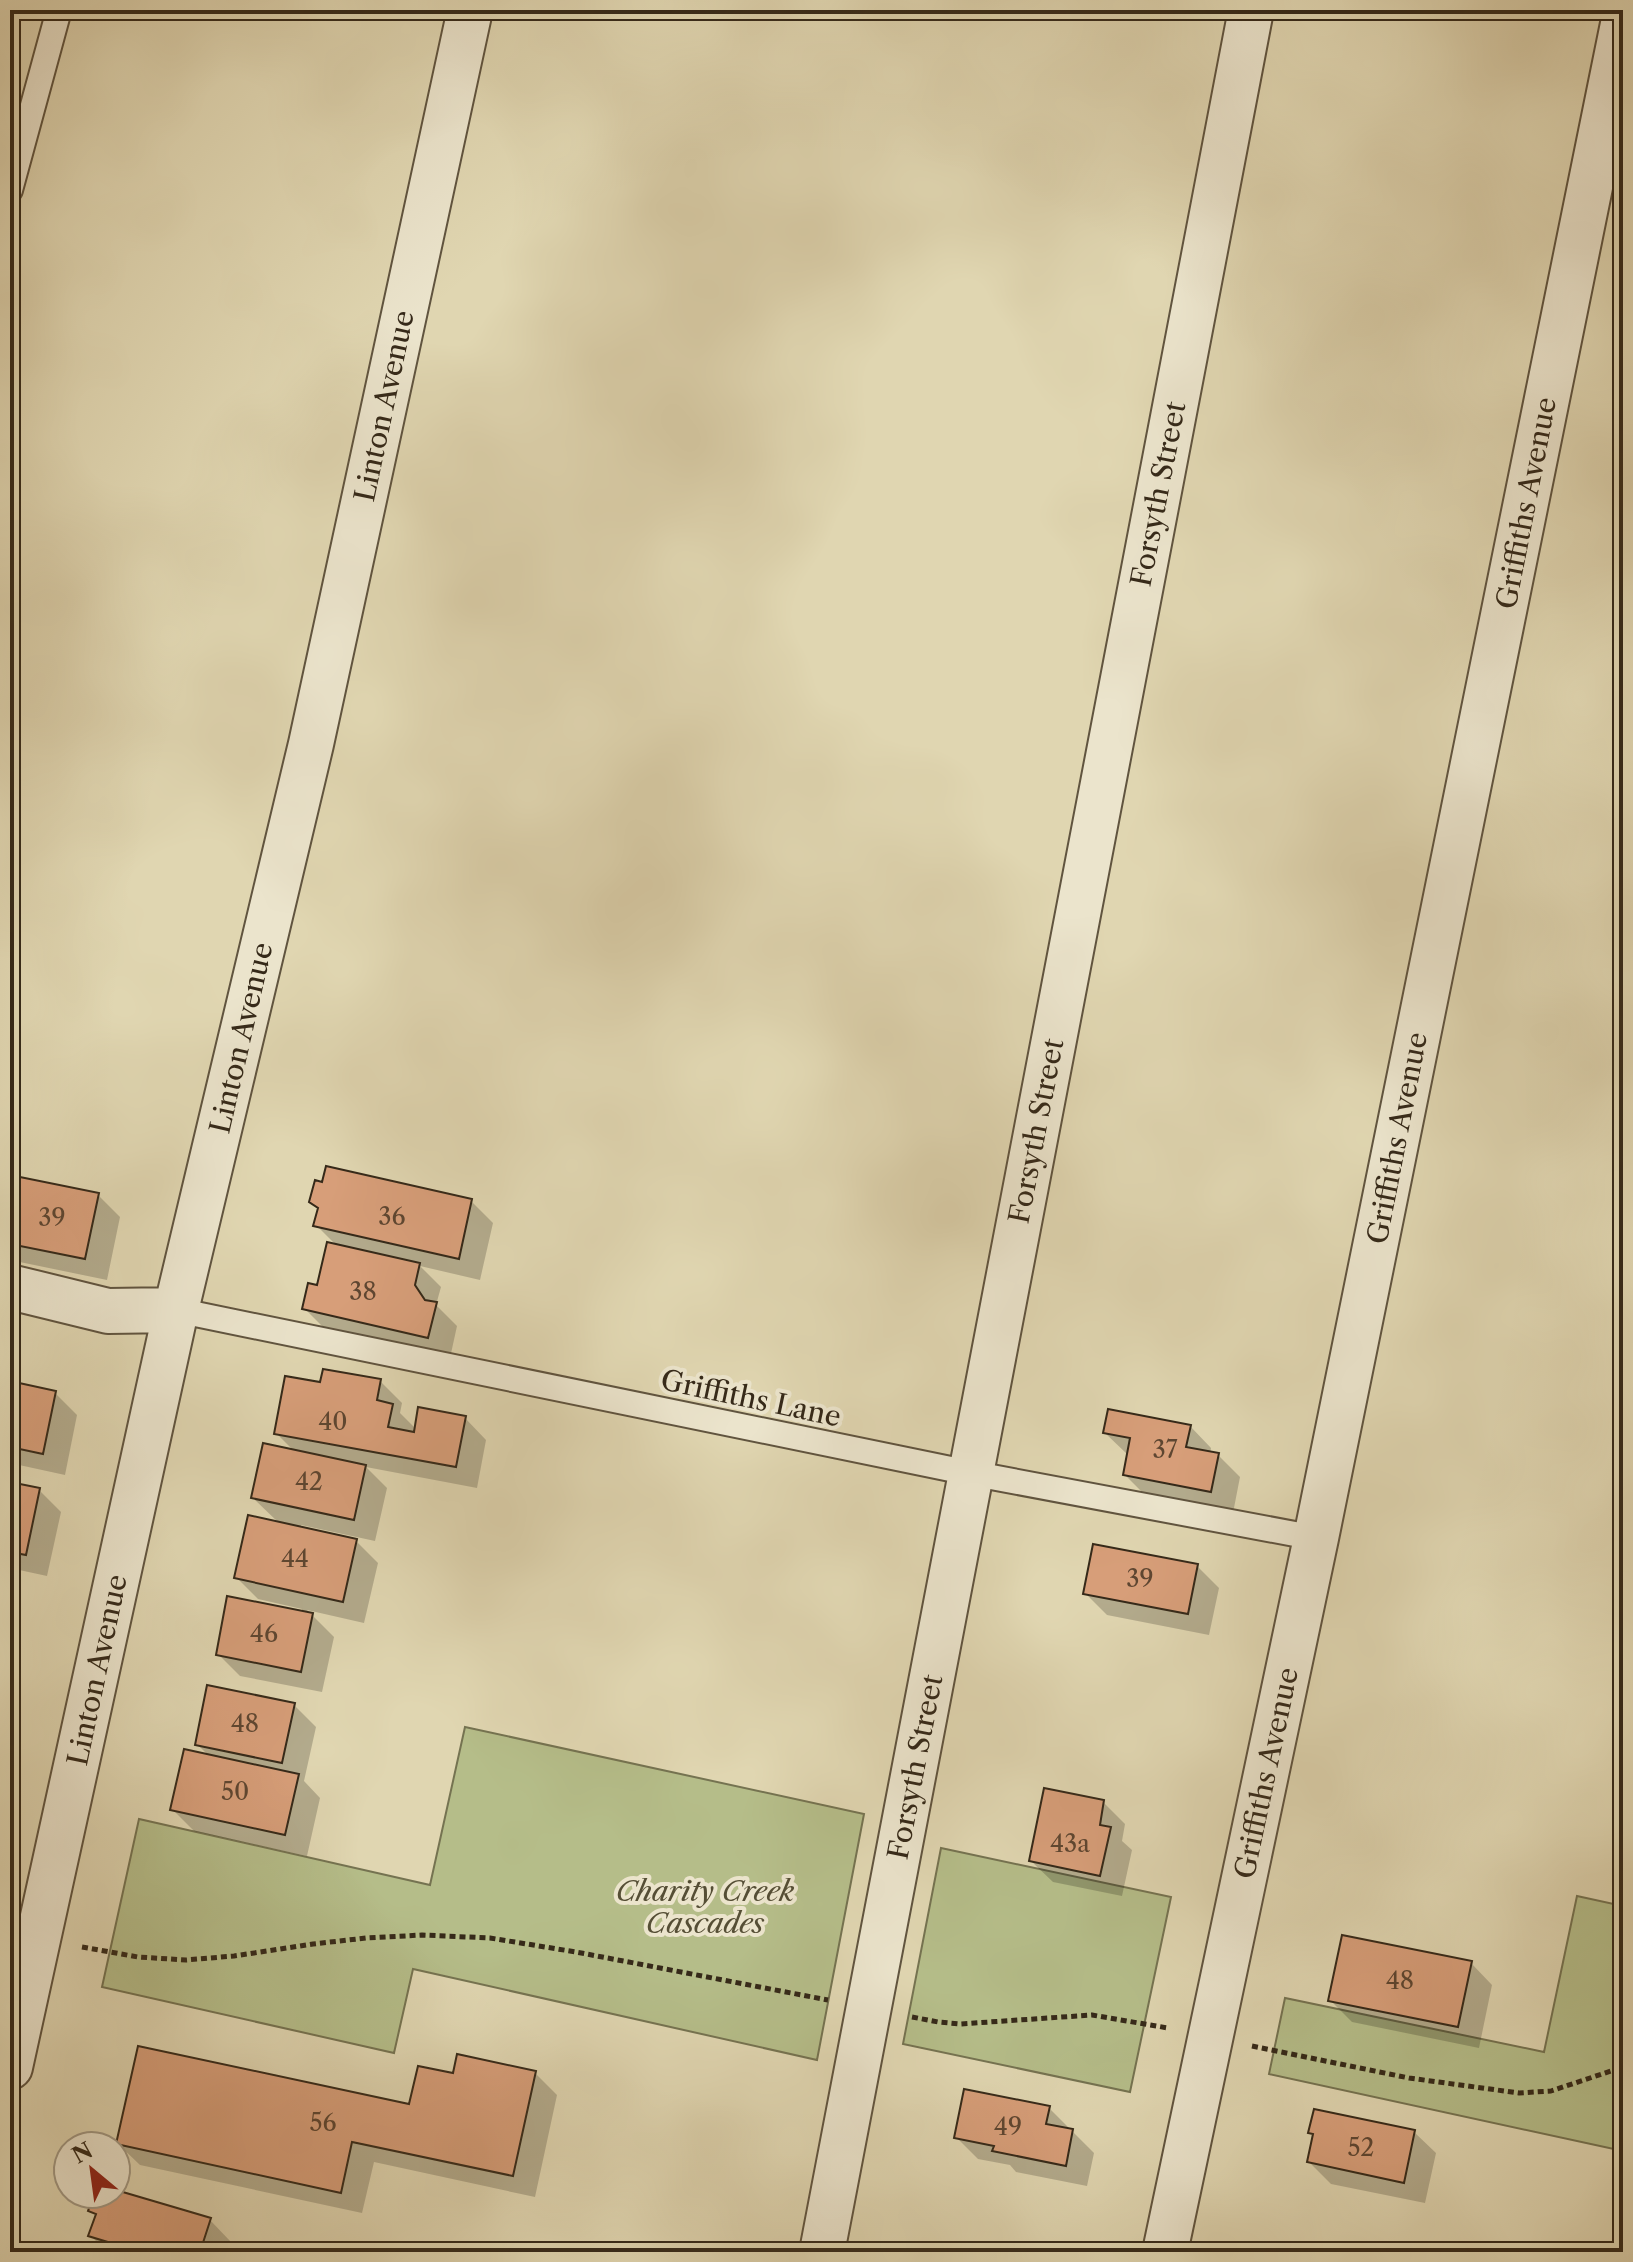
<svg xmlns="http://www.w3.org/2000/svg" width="1633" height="2262" font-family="'Libre Caslon Text',serif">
<rect width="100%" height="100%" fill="#e0d6b1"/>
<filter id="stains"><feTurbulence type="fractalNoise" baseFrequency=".0025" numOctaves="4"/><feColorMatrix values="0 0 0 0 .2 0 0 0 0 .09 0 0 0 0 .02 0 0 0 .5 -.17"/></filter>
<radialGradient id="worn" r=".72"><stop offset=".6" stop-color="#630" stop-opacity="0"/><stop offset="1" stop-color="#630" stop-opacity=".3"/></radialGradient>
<path fill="#b5bd89" stroke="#757351" stroke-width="2" d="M465,1727l399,87 -47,246 -404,-91 -19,84 -292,-66 37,-168 291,66z
M941,1848l230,49 -41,195 -227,-48z
M1577,1896l46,10v245l-354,-77 16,-76 259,54z"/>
<path fill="#0003" d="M10,1177l88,18 22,22 -13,63 -97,-20z
M471,1201l22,22 -13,57 -60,-14 21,21 -5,18 21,21 -7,32 -124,-28 -22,-22 14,-21 19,-41 -21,-21z
M380,1381l22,22 -2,10 17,17 48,-12 21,22 -9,48 -111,-21 21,21 -12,53 -74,-16v4l55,12 22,22 -14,60 -57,-13 27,27 -12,55 -82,-16 -22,-22 83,-41 1,-4 -44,-10 -22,-22 44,-53 -27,-26 41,-47 -18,-18 46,-49z
M10,1383l45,10 22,22 -12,60 -55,-12z
M1190,1426l21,22 -1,6 8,1 22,22 -7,36 -86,-16 -22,-22 2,-21 -22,-21z
M10,1484l29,6 22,22 -14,64 -37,-8z
M1197,1566l22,22 -10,47 -102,-20 -22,-22z
M294,1705l22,22 -12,54 16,17 -13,58 -113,-25 -22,-22 37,-53 -12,-12z
M1103,1802l22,22 -3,17 10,9 -10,46 -69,-14 -22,-21z
M1471,1963l21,22 -13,63 -127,-26 -22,-22z
M535,2073l22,22 -22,102 -161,-35 -12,51 -222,-48 -22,-21 293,-38 43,-30z
M1049,2108l45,45 -7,33 -71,-14 -6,-7 -32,-6 -22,-22z
M1310,2132h104l22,21 -11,50 -94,-19 -22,-22 6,-26z
M116,2192l94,28 21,22 -3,10h-121l-16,-16 6,-19 -6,-6 5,-17h20z"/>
<path fill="#d79e79" stroke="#352919" stroke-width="2" d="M326,1166l146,33 -13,60 -146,-33 5,-18 -9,-6 6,-22 7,2z
M10,1175l89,18 -14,66 -75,-15z
M327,1242l93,21 -5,22 10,15 12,2 -9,36 -126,-29 6,-26 9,2z
M323,1369l58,10 -4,21 16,4 -5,23 26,5 4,-25 48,9 -10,51 -182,-33 11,-58 35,6z
M10,1381l46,10 -13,63 -33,-7z
M1108,1409l83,16 -5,22 33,6 -8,39 -88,-17 7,-37 -27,-5z
M263,1443l103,22 -12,55 -103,-22z
M10,1482l30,6 -14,67 -16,-3z
M248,1515l109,24 -14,63 -109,-24z
M1093,1544l105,20 -10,50 -105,-20z
M227,1596l86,17 -12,59 -85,-17z
M207,1685l88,18 -13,60 -87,-18z
M184,1749l115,25 -14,61 -115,-25z
M1044,1788l60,12 -4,25 11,2 -11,49 -71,-15z
M1342,1935l130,26 -14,66 -130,-26z
M138,2046l271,58 9,-38 35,7 4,-19 79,17 -23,105 -161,-34 -11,51 -225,-49z
M964,2089l86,17 -4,18 27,5 -7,37 -74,-15 2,-5 -40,-8z
M1314,2109l101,21 -11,53 -97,-21 6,-28 -5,-1z
M116,2190l95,28 -11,34h-59l-53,-16 8,-22 -8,-3 6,-17h22z"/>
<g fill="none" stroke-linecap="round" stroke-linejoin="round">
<defs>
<path id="service" d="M10,190l49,-180
M176,1310l794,163 346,65"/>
<path id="minor" d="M10,1287l98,24 68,-1
M10,2067l166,-757 135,-566 159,-734
M822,2252l429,-2242
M1165,2252l151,-714 307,-1514"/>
</defs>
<use href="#service" stroke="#60543f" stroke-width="28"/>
<use href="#minor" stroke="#60543f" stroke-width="48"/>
<path stroke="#352919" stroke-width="5" stroke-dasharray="6 4" stroke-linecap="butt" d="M82,1947l56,10 48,3 48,-4 79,-12 53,-6 56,-3 68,3 86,14 252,48
M912,2017l26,5 22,2 132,-9 76,13
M1252,2046l157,32 110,15 32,-2 72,-24"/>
<use href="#service" stroke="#ebe4cc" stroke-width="24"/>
<use href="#minor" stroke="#ebe4cc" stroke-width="44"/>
</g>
<g text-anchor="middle" stroke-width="8" stroke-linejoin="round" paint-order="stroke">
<g font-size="24" fill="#5e4631">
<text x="392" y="1225">36</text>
<text x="52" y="1226">39</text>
<text x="363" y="1300">38</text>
<text x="333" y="1430">40</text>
<text x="1165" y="1458">37</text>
<text x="309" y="1490">42</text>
<text x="295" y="1567">44</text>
<text x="1140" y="1587">39</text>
<text x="264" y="1642">46</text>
<text x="245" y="1732">48</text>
<text x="235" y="1800">50</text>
<text x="1070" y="1852">43a</text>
<text x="1400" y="1989">48</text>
<text x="323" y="2131">56</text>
<text x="1008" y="2135">49</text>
<text x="1361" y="2156">52</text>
</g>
<g font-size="28" fill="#352919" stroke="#ebe4cc">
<text transform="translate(384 406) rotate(-78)" y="10">Linton Avenue</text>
<text transform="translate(1158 494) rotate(-79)" y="10">Forsyth Street</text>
<text transform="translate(1526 503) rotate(-79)" y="10">Griffiths Avenue</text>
<text transform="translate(241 1038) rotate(-77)" y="10">Linton Avenue</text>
<text transform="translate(1036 1131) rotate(-79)" y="10">Forsyth Street</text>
<text transform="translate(1397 1138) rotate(-79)" y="10">Griffiths Avenue</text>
<text transform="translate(751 1398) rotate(12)" y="10">Griffiths Lane</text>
<text transform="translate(97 1670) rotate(-78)" y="10">Linton Avenue</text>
<text transform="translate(915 1767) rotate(-79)" y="10">Forsyth Street</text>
<text transform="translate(1266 1773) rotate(-78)" y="10">Griffiths Avenue</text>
</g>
<g font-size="28" font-style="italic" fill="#554e35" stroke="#ebe4cc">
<text x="705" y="1901">Charity Creek<tspan x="705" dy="32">Cascades</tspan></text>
</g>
</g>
<rect width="1633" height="2262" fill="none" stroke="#e0d6b1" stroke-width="40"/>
<rect x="12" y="12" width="1609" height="2238" fill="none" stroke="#352919" stroke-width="4"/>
<rect x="20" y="20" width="1593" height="2222" fill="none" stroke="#352919" stroke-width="2"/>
<g transform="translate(92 2170) rotate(331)"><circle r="38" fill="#ebe4cc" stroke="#a29984" stroke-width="2"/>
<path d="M0-6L14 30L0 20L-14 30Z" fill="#8f2418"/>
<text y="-12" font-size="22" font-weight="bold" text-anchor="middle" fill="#352919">N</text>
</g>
<rect width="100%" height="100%" filter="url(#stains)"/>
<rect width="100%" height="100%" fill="url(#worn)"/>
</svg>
